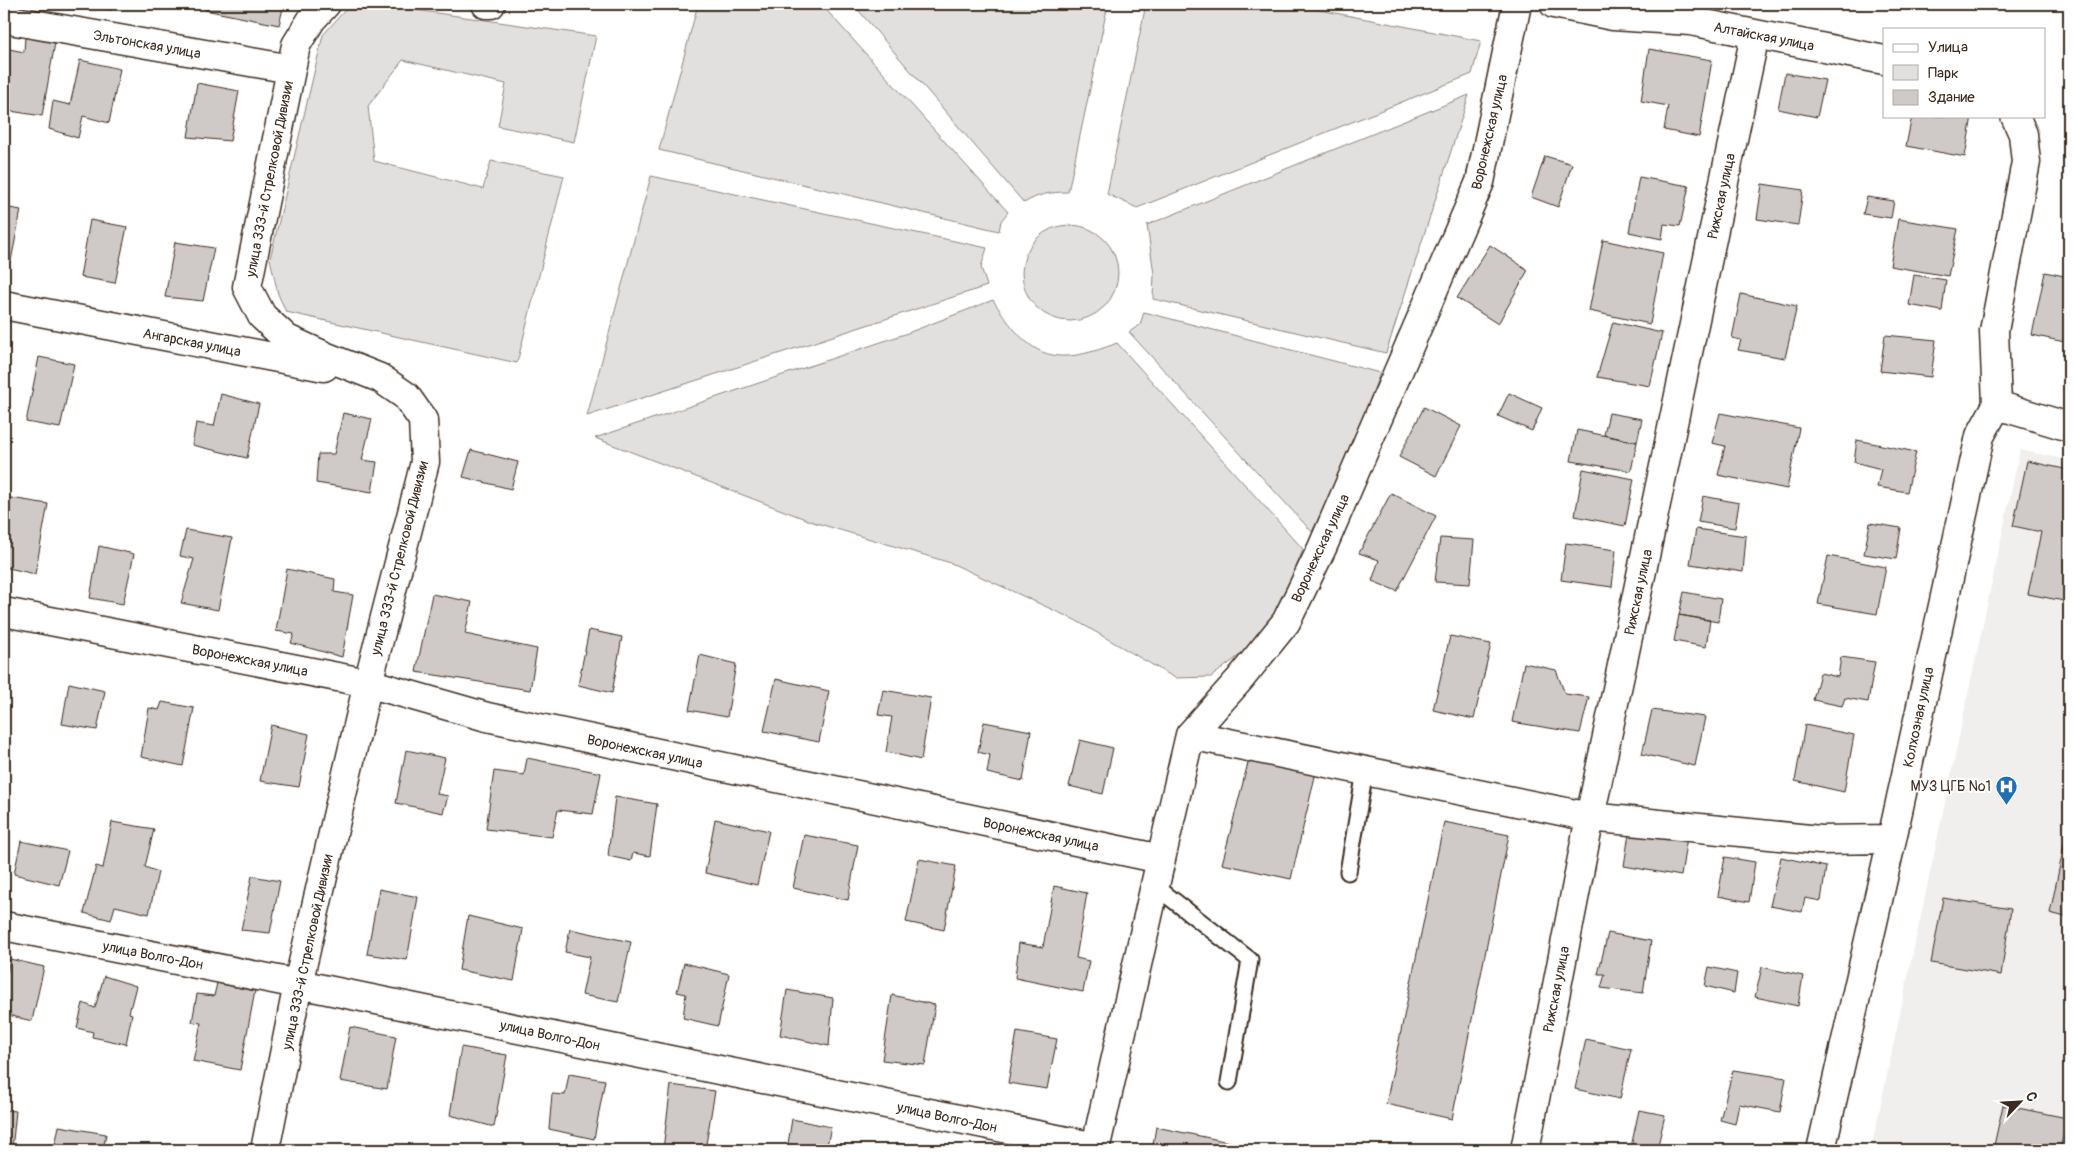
<svg xmlns="http://www.w3.org/2000/svg" width="2073" height="1154" font-family="Pangolin,sans-serif">
<rect width="100%" height="100%" fill="#fff"/>
<filter id="ink" filterUnits="userSpaceOnUse"><feTurbulence type="fractalNoise" baseFrequency=".02" numOctaves="2"/><feDisplacementMap in="SourceGraphic" scale="10" xChannelSelector="R" yChannelSelector="G"/><feConvolveMatrix kernelMatrix="1 2 1 2 8 2 1 2 1" color-interpolation-filters="sRGB"/></filter>
<g filter="url(#ink)">
<path fill="#f1efee" d="M2020,450l49,10v690h-198z"/>
<path fill="#e2e0de" stroke="#8e857e" d="M698,4h123l187,208 -7,9 -2,10 -340,-81z
M853,4h255l-40,188c-18,0 -29,2 -44,11z
M1146,4h142l193,37 -9,33 -335,134 -30,-14z
M388,6l208,30 -22,106 -76,-16 8,-42 -103,-24 -35,46 6,55 109,28 8,-28 73,15 -47,187 -231,-51 -8,-18 -8,-35 53,-224 22,-25z
M1469,95l-83,258 -233,-54 1,-25 -7,-49z
M651,176l336,72 -6,19 6,19 -400,130z
M1022 273a48 48 0 1 1 96 0a48 48 0 1 1-96 0Z
M993,300c37,57 58,69 124,43l186,206 -22,59 -37,44 -33,25 -36,1 -100,-58 -124,-57 -138,-41 -218,-84 310,-104z
M1144,312l236,61 -36,94 -32,65 -183,-200 11,-7z"/>
<path fill="#cfcac7" stroke="#3b2a1e" d="M81,4h31l-1,6z
M207,4h77l-5,21 -74,-15z
M25,37l30,6 -13,73 -38,-6v-62l20,4z
M1649,49l63,11 -13,77 -35,-7 4,-24 -27,-5z
M80,60l40,9 -11,54 -26,-7 -5,22 -29,-9 4,-28 17,4z
M1785,73l40,7 -8,37 -39,-8z
M197,83l42,8 -9,50 -42,-4z
M1912,116h60l-7,41 -59,-11z
M1545,156l27,8 -14,43 -27,-10z
M1639,177l50,9 -9,40 -16,-2 -2,15 -33,-7z
M1762,184l41,6 -5,35 -41,-6z
M1867,197l27,4 -3,17 -28,-4z
M4,207l17,3 -10,51 -7,-1z
M1898,219l60,10 -10,47 -58,-10z
M90,220l37,7 -12,56 -35,-6z
M1603,240l60,13 -13,71 -61,-13z
M175,242l39,6 -11,53 -38,-4z
M1490,245l38,25 -30,54 -41,-26z
M2045,272l24,5v66l-37,-8z
M1914,275l32,5 -4,31 -33,-6z
M1741,294l56,12 -12,52 -47,-8 3,-10 -9,-2z
M1613,322l49,11 -12,53 -53,-9z
M1885,335l51,5 -5,37 -51,-6z
M39,357l35,7 -14,64 -34,-6z
M1509,393l33,15 -10,23 -34,-15z
M221,394l38,10 -12,54 -55,-13 4,-22 18,3z
M1424,407l37,19 -25,50 -37,-19z
M343,413l29,6 -10,41 15,2 -5,30 -56,-9 2,-29h16z
M1609,413l33,6 -5,23 -33,-7z
M1720,413l79,15 -12,61 -69,-14 7,-29 -13,-3z
M1577,430l60,12 -6,29 -60,-10z
M1857,440l59,12 -9,40 -30,-5 4,-18 -27,-7z
M471,450l47,12 -7,27 -48,-12z
M2027,461l42,9v132l-41,-8 13,-62 -28,-6z
M1583,469l51,10 -9,47 -50,-10z
M1391,493l45,23 -39,75 -25,-10 7,-21 -20,-7z
M1703,496l36,7 -4,25 -37,-6z
M5,497l43,7 -13,70 -31,-7z
M1870,523l31,5 -5,31 -32,-5z
M1696,529l50,7 -3,36 -53,-8z
M186,530l46,8 -14,72 -37,-7 13,-44 -14,-3z
M1440,538l34,2 -4,44 -35,-2z
M1566,543l50,7 -4,37 -51,-7z
M99,546l35,8 -11,50 -33,-6z
M1828,556l58,11 -9,47 -59,-10z
M287,569l48,10 -1,13 19,3 -11,62 -51,-14 3,-9 -18,-3z
M1684,592l37,7 -3,23 -39,-7z
M432,594l40,8 -7,32 72,15 -7,41 -114,-18z
M1679,615l31,5 -4,27 -32,-6z
M589,630l33,7 -10,56 -34,-8z
M1450,636l41,8 -17,75 -41,-9z
M700,655l36,9 -9,53 -38,-7z
M1841,657l34,5 -7,40 -23,-4 -3,8 -29,-6 7,-27 18,4z
M1524,663l32,7 9,24 24,3 -9,36 -68,-11z
M776,679l53,12 -10,51 -55,-11z
M69,683l36,8 -8,39 -35,-6z
M883,690l48,8 -10,62 -35,-8 6,-35 -14,-2z
M162,702l32,6 -11,58 -42,-9 8,-49 10,2z
M1652,710l53,7 -10,49 -53,-12z
M984,722l47,9 -8,50 -36,-8 3,-18 -12,-3z
M271,725l38,9 -10,53 -39,-6z
M1805,725l49,10 -10,57 -49,-11z
M1080,740l33,8 -10,46 -34,-8z
M406,750l39,8 -8,36 11,2 -5,17 -47,-10z
M527,758l74,15 -8,41 -35,-4 -6,27 -66,-8 8,-58 30,4z
M1249,759l67,13 -25,107 -69,-15z
M615,797l42,7 -7,52 -17,-3 -2,8 -23,-5z
M715,819l54,12 -12,54 -52,-12z
M2069,821v97l-19,-5z
M112,822l42,7 -9,38 13,5 -9,42 -34,-8 -4,14 -27,-7 12,-47 7,2z
M1444,822l65,13 -57,284 -66,-15z
M1630,827l57,10 -6,39 -57,-10z
M804,835l54,10 -10,55 -55,-12z
M21,841l47,10 -9,34 -45,-11z
M1725,857l30,5 -6,40 -31,-6z
M1781,857l45,10 -5,34 -16,-3 -3,14 -32,-6z
M919,859l37,7 -12,64 -38,-8z
M252,876l28,5 -10,52 -29,-3z
M1054,886l33,7 -11,65 13,3 -6,31 -68,-14 4,-35 24,4z
M379,889l39,8 -11,63 -40,-6z
M1943,898l68,11 -10,66 -70,-12z
M468,916l55,13 -9,52 -55,-11z
M570,929l61,13 -13,60 -36,-7 8,-38 -25,-5z
M1608,933l43,8 -8,52 -42,-5 4,-14h-7z
M10,959l34,8 -12,54 -28,-7v-28z
M684,963l45,11 -11,52 -35,-8 3,-24 -9,-2z
M1709,967l28,6 -3,20 -29,-7z
M1762,967l41,9 -5,30 -43,-9z
M104,976l32,10 -7,27 3,1 -6,30 -34,-7 1,-5 -16,-4 6,-25 12,5z
M217,983l38,8 -15,79 -47,-9 8,-38 -9,-1 5,-28 17,2z
M787,990l46,8 -4,48 -49,-11z
M892,995l43,10 -10,60 -43,-5z
M350,1027l46,9 -9,53 -47,-8z
M1017,1032l40,7 -10,50 -39,-6z
M1586,1039l45,10 -11,50 -45,-10z
M461,1047l46,8 -13,72 -44,-12z
M1733,1070l53,8 -6,34 -41,-8 -4,20 -15,-4z
M569,1074l36,6 -11,59 -45,-10 3,-35 13,1z
M671,1085l44,6 -10,59 -42,-1z
M2003,1105l64,13 -7,32h-67z
M4,1110l12,1 -4,39h-8z
M1639,1110l26,5 -8,35h-14l-12,-3z
M792,1119l39,8 -5,23h-39z
M59,1126l47,8 -3,16h-49z
M1156,1127l112,23h-116z
M896,1143l32,7h-33z"/>
<g fill="none" stroke-linecap="round" stroke-linejoin="round">
<defs>
<path id="lane" d="M1348,872l17,-101
M1155,886l95,74 -21,122"/>
<path id="street" d="M486,4h5
M4,19l287,50
M4,305l320,62
M4,612l364,71 119,34 674,142 29,-124 50,-56 46,-57 36,-74 158,-366 37,-178
M1190,735l400,82 230,23 72,-1
M4,926l294,58 798,163
M265,1150l33,-166 70,-301 57,-221 -2,-42 -17,-24 -26,-18 -53,-21 -40,-18 -25,-23 -15,-29 49,-242 16,-26 14,-15
M1095,1150l66,-291
M1525,1150l65,-333 165,-782
M1821,1150l71,-311 88,-403 17,-31"/>
<path id="secondary" d="M1554,4l59,12 78,5 193,39
M2015,116l8,18 3,28 -32,169 3,74 72,22"/>
</defs>
<use href="#lane" stroke="#3b2a1e" stroke-width="19"/>
<use href="#street" stroke="#3b2a1e" stroke-width="31"/>
<use href="#secondary" stroke="#3b2a1e" stroke-width="31"/>
<use href="#lane" stroke="#fff" stroke-width="15"/>
<use href="#street" stroke="#fff" stroke-width="28"/>
<use href="#secondary" stroke="#fff" stroke-width="28"/>
</g>
</g>
<defs>
<symbol id="hospital-pin" viewBox="-11 -11 22 30"><path d="M0 17L-7.5 6A9.5 9.5 0 1 1 7.5 6Z" fill="#1f6fb2" stroke="#fff"/><path d="M-5-5h3v3.5h4V-5h3V5h-3V1.5h-4V5h-3Z" fill="#fff"/></symbol>
</defs>
<g fill-rule="evenodd">
<use href="#hospital-pin" x="1994" y="774" width="25" height="34"/>
</g>
<g text-anchor="middle" stroke-width="4" stroke-linejoin="round" paint-order="stroke">
<g font-size="14" fill="#3b2a1e" stroke="#fff">
<text transform="translate(1764 36) rotate(11)" y="5">Алтайская улица</text>
<text transform="translate(147 44) rotate(10)" y="5">Эльтонская улица</text>
<text transform="translate(1489 132) rotate(-77)" y="5">Воронежская улица</text>
<text transform="translate(269 179) rotate(-79)" y="5">улица 333-й Стрелковой Дивизии</text>
<text transform="translate(1721 196) rotate(-78)" y="5">Рижская улица</text>
<text transform="translate(192 342) rotate(11)" y="5">Ангарская улица</text>
<text transform="translate(1320 548) rotate(-65)" y="5">Воронежская улица</text>
<text transform="translate(399 558) rotate(-76)" y="5">улица 333-й Стрелковой Дивизии</text>
<text transform="translate(1638 592) rotate(-78)" y="5">Рижская улица</text>
<text transform="translate(250 660) rotate(11)" y="5">Воронежская улица</text>
<text transform="translate(1918 717) rotate(-78)" y="5">Колхозная улица</text>
<text transform="translate(645 751) rotate(12)" y="5">Воронежская улица</text>
<text transform="translate(1041 834) rotate(12)" y="5">Воронежская улица</text>
<text transform="translate(307 952) rotate(-78)" y="5">улица 333-й Стрелковой Дивизии</text>
<text transform="translate(153 955) rotate(11)" y="5">улица Волго-Дон</text>
<text transform="translate(1556 989) rotate(-79)" y="5">Рижская улица</text>
<text transform="translate(550 1035) rotate(12)" y="5">улица Волго-Дон</text>
<text transform="translate(947 1117) rotate(12)" y="5">улица Волго-Дон</text>
</g>
<g font-size="14" fill="#3b2a1e" stroke="#fff" text-anchor="end">
<text x="1991" y="791">МУЗ ЦГБ №1</text>
</g>
</g>
<rect width="2073" height="1154" fill="none" stroke="#fff" stroke-width="20"/>
<rect x="10" y="10" width="2053" height="1134" fill="none" stroke="#3b2a1e" stroke-width="2" filter="url(#ink)"/>
<rect x="1883" y="28" width="162" height="90" fill="#ffffff" stroke="#b1aaa5"/>
<rect x="1893" y="44" width="25" height="8" fill="#ffffff" stroke="#b1aaa5"/>
<text x="1928" y="52" font-size="15" fill="#3b2a1e">Улица</text>
<rect x="1893" y="65" width="25" height="15" fill="#e2e0de" stroke="#b1aaa5"/>
<text x="1928" y="78" font-size="15" fill="#3b2a1e">Парк</text>
<rect x="1893" y="90" width="25" height="15" fill="#cfcac7" stroke="#b1aaa5"/>
<text x="1928" y="102" font-size="15" fill="#3b2a1e">Здание</text>
<g transform="translate(2020 1102) rotate(65)" stroke="#ffffff" stroke-width="4" paint-order="stroke">
<path d="M0-4L9 19L0 12L-9 19Z" fill="#3b2a1e"/>
<text y="-8" font-size="14" font-weight="bold" text-anchor="middle" fill="#3b2a1e">С</text>
</g>
</svg>
